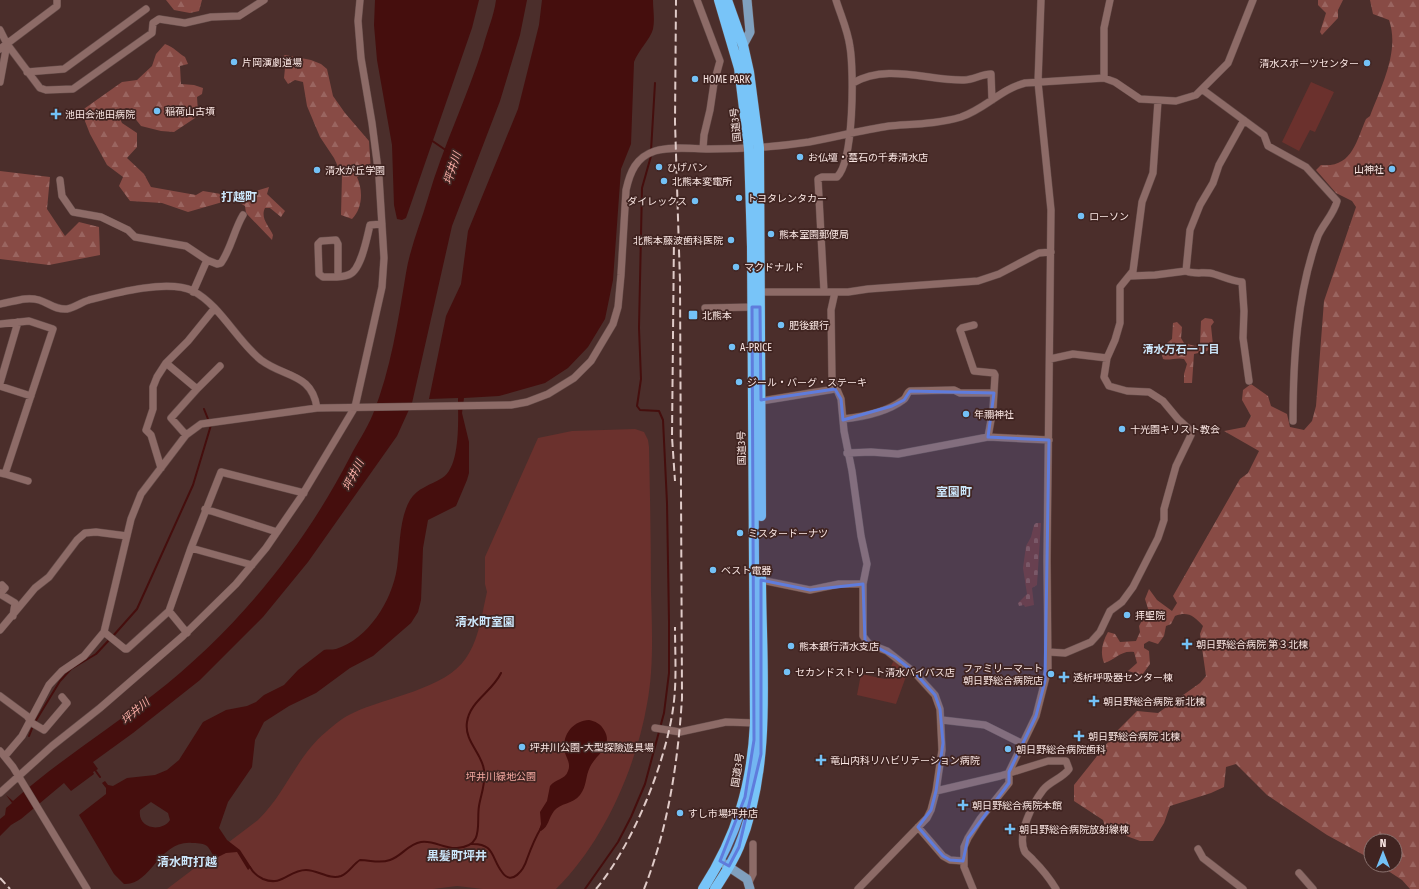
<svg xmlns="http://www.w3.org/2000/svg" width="1419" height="889" font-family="'Fira Sans Condensed','Noto Sans JP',sans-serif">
<defs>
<pattern id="forest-firs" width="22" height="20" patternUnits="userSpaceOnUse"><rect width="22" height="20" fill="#884b45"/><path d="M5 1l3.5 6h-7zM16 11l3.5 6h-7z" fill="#9a6560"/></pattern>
<pattern id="cemetery-stones" width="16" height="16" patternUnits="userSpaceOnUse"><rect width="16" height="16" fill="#6b312d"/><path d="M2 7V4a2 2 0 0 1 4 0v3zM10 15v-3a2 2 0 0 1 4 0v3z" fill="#814f4b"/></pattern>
</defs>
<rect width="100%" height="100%" fill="#4b2e2b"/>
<path fill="url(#forest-firs)" d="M166,0h36l-3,11 -9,2 -16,-3z
M1318,0h25l-5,10v8l-16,17 -2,-3 6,-19 -8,-8z
M1370,0h49v889h-9l-8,-9 -23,-15h16v-24h-24v18l-44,-24 -60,-40 -31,-31 -10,3 -2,20 -13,6 -41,13 -6,17 -11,18h-13l-27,-10 -7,-1 -3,-10 -29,-19v-16l43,-54 20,-20 21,2 42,-30 6,-7 -6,-42 3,-8c-9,-10 -15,-15 -28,-10l-4,8 -5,2 -2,10 -6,8 -9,-3 -5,3v4l5,3 1,13 -8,11 -14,-4 9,-8 -3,-11c-14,-2 -18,8 -30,11 -4,-10 -2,-21 4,-31l7,2 5,8 16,-1 4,-9 -1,-6 6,-11 4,-3 -4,-13 4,-10 8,11 15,11 5,-8 -4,-7 67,-117 8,-6 11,-22 -35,-20 21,-4 6,-11 -9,-16 1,-10 8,-6 17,12 3,10 16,8 3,13 14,3 8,-9 4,-15 8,-105 32,-94 -4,-6 -16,-8 -20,-23 5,-5c31,3 35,-23 45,-46l4,-3c11,-29 30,-65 19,-96l-16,-6z
M165,44c10,4 12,8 20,13l3,7 -8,2 1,18 13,1 9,3 -1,6 -5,3 1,15 -3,6 -21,14 -13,-1 -20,-5 -14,-18 -10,4 5,11 15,10v14l-10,11 17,16 7,13 45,8 7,-4 18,3h24l24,-7 -2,7 18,17 -4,6 -11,-9h-5c-5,10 4,18 8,27l-1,5 -26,-27 -1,-7 -7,-4 -12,-1 -38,11 -26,-9 -32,-2 -11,-15 4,-9 -16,-12 -17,-31 -9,-23 41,-29 15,-2 15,-14 4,-12z
M285,55l26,5 10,4 6,5 6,27 12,17 24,28 2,30 -2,5 -5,-2 -7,3c6,13 6,31 -5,42l-11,-4 1,-40 -8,-17 -14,-21 -13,-31 -4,-24 -8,-2 -7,4 -4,-6 1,-10 -9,-3 3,-6z
M0,171l50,6 -3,32 18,27 14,-14 20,5 1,28 -51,10 -49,-6z
M1205,318l7,1 2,3 -3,4 2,19 -6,6 -13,3 -2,29h-8v-9l3,-10 -3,-5c-7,-2 -15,2 -21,0 -3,-10 2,-15 9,-20l1,-16 4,-1 5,5 -1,11 3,5 11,3 5,-2 1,-23z"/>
<path fill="url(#cemetery-stones)" d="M1036,523h5l-4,62 -5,3 2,17 -9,2 -1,-2 -5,1 -1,-3 9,-9 -4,-26 3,-22 5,-9 3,-12z"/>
<path fill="#6b312d" d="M1311,82l23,10 -19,40 -5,-2 -11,21 -17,-9z
M635,429l9,3 4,8 1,7c1,49 2,97 2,145 1,37 3,76 -4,112 -11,64 -44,139 -91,185h-73l-26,-3 -24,3h-266l91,-69c28,-27 38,-63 68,-88 8,-7 17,-15 27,-19 33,-16 93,-24 113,-55 13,-18 16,-45 21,-66l-2,-8v-27l53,-119 34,-7z
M894,660l14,11 -12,33 -39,-9 4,-21 24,5z"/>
<path fill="#450e0d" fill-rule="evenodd" d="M375,0h104l-7,28 -66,190 -4,2 -5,-1 -3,-14 -2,-60 -15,-85 -3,-35z
M496,0h31l-7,35 -20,66 -48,125 -40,177 -15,33 -89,126 -45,55 -63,63 -67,53 -40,29 5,7 -5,3 1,2 -23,17 -7,-8 -43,36 -10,6 -11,11v-17l5,-4 1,-7 6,-5 -6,-8 7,6c44,-39 93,-70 140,-106 82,-64 149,-145 197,-238 7,-14 17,-28 23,-43 18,-45 25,-93 33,-141 4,-25 15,-51 22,-75 15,-52 39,-100 55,-151 4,-16 11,-31 13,-47z
M542,0h111c0,9 2,20 0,29 -2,9 -15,22 -19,33l-3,82 -10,25 -8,111 -8,39 -17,28 -20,21 -23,15 -46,13 -35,2 -2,15 7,29v31l-2,7 -11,26 -28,14 -5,28 -2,52 -3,12 -7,11 -38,33 -23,12 -34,25 -27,13 -25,16 -9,18 -3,27 -24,35 -9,26 8,12 13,10 11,17 -3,3 -11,-18 -11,1 -10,5c-4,-3 -5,-8 -9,-12 -4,-3 -11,-3 -15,-3 -33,-3 -41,43 -68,41l-10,-10 -35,-59 27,-21v-6l-4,-5 3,-2 3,4 5,1 14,-8 28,-3 12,-5 12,-10 24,-38 23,-12 21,-4 9,-4 8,-7 20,-10 14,-15 26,-20c3,-1 8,0 12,-1 32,-10 56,-48 61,-81 3,-21 2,-49 13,-68 7,-12 21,-15 32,-22 19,-11 16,-60 16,-80l-29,1 17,-83 15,-32 7,-53 50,-122 21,-84zM151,802l17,11 2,7c-7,12 -33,10 -30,-10z
M589,720c6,1 12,4 15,10 10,16 -8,24 -14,37 -5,10 -3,19 -10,28 -7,9 -20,8 -26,16 -6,8 -5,15 -13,20l-2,-1 2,-6 -1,-12 7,-11 3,-15c5,-7 15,-6 18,-15 3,-7 -1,-12 -3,-18 -4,-17 7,-32 24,-33z"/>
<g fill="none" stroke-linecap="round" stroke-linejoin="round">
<path stroke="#450e0d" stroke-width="2" d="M431,140l16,11
M651,151l4,-68
M204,409l4,10
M113,636l24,-27 56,-124 18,-60
M35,722l25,-41 11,-12 25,-15 14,-15
M29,736l4,-10
M95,770l5,7
M471,844c24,-1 20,14 31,28 10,15 22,-3 25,-13 4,-11 8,-21 14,-31
M250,867c3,6 7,9 13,12 20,8 25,-9 43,-9 12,0 23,10 35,6 8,-3 12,-12 19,-16 11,0 19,4 30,0 12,-4 18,-16 31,-18 13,-2 23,7 36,6 28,-2 19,-24 22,-42 2,-12 7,-23 5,-36 -2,-17 -20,-29 -17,-48 3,-21 25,-30 34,-49
M585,889l33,-47 13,-25 14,-33 19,-71 5,-40v-52l-2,-118 -4,-83 -4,-9 -19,-1 -3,-4 4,-27 -2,-51 3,-140 9,-32"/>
<defs>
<path id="minor" d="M697,0l23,61 -6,22 -4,27 -6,25 -1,14
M0,30l7,14 33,44 6,2 27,-1 79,-56 1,-10 6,-4 26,4 26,-6 28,-1 25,-16
M0,49l57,-43v-6
M27,72l37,-3 82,-60
M1104,78v-50l6,-28
M0,82l7,-38
M853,83c34,-20 75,-2 111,-3 9,0 18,-6 27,-6l1,26
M1203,90l61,45 4,11 38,21 31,34c-3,13 -14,23 -19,35 -21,58 -25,123 -25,185
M60,180l2,16 11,16 28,5 27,13 7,7 51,9 21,14 -14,32
M207,260l10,4 4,-1c10,-14 13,-33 22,-48
M1186,271c10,4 19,0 28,3 10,3 18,7 28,8l2,29 -1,27 6,43
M338,276v-32l-2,-4 -15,1 -3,3 1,30 4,3c8,0 18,1 25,-2 13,-3 19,-38 22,-50l12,-1
M1130,276l25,-1 31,-4 4,-41 10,-25 13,-22 6,-18 25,-45
M824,291l-6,-112 4,-2h15c17,-16 17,-106 13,-130 -2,-16 -9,-31 -14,-47
M760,292h88l20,-3 110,-8 21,-7 40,-21 12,-1
M835,292l-4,18 1,68 9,21 3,32 8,40 9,65 6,28 -4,20v52l6,8 18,7 28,22 20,22 5,14 2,41 -6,41 -5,19 -4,8 -69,71
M0,304c13,-2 26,-8 39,-4 10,3 16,10 28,9 7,-1 15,-7 22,-9 27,-7 79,-21 104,-9 27,14 44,50 68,69 24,18 51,13 56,48
M705,308l50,-1
M0,324l29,-3 24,8 -48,145 -5,-1
M974,325l-12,3 -2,2 14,41 20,2 1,2 -2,34 -5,28
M1050,359l23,-5 34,4
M166,363l31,26 -26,29 15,17
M0,383l18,-61
M0,386l31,10
M197,389l23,-23
M761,401l74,-12
M843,419c19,-2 44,-7 60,-19 4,-2 3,-7 7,-9l44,-1 6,3h34
M847,453l24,-1 27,2 90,-17 61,3
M161,468l-10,-33 -5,-5 7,-21v-22l4,-10 9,-14 22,-22 26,-32
M5,474l23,7
M205,509l72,23
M191,548l61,17
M761,580l49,10 29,-6h24
M0,594l15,9 -2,13
M0,594l5,-6 -3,-3
M169,611l18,22
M0,630l35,-42 14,-11 28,-37 8,-7 11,-1 31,4
M104,632l21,17h2l42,-38 22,-63 30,-76 83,21
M1048,652l17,1 26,-11 9,-10 10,-21 12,-9 11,-15 25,-49 6,-18v-11l12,-43 15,-31v-4l-13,-12 -15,-18 -14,-9 -22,-1 -18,-5 -5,-9 3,-19 8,-18 5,-17v-36l13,-16 9,-69 11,-29 5,-72
M0,696l27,20 5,7 12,7 23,-27 -5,-6
M942,720l43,5 38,19
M655,728l25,4 46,-10 29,1
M0,751l13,16 74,122
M5,756l17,-20 27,-51 13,-14 22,-15 20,-24 27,-113 10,-25 45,-59 15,-11 116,-16 194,-3 16,-3 21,-8 26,-16 17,-17 22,-37 5,-17 3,-32 5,-85c4,-18 10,-33 29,-39 16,-5 37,-2 54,-2 34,0 67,-2 100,-7 27,-5 53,-12 80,-16 24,-2 49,-2 72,-9 24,-8 40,-28 64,-34l79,-5 11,4 25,17 36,2 20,-6 32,-32 25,-63
M936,791l64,-15 48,-15h18l3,8c-6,9 -19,12 -26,21 -10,13 -27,45 -18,62 2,3 6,5 8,8 9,9 17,19 23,29
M0,793l52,-47 48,-38 83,-72 53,-52 30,-36 35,-51 54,-90 27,-120 2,-29 -5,-81 -7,-54 -11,-65 -3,-37 2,-21
M918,827l25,29 7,4 13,1
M1198,849l5,9 40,31
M1299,873l14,16
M749,882l4,-8v-30
M973,889l-9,-22v-20l4,-9 12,-19 29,-36v-11l27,-56 12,-47 -1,-109 4,-350 -13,-128 3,-82"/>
<path id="major" d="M743,45l7,-13 -3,-32
M720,861l27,18 3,10"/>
<path id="highway" d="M727,0l16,45 6,27 10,76 2,368
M703,889c34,-53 49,-104 52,-166l-3,-476 -3,-98 -10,-81 -20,-68
M715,889c9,-14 18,-27 24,-42 34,-83 22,-183 22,-271"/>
</defs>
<use href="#minor" stroke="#654c49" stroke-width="8"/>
<use href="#major" stroke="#654c49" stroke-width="10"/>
<use href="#highway" stroke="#654c49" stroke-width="11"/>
<use href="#minor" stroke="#8d6b67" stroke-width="7"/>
<use href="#major" stroke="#80a0be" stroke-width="9"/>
<use href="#highway" stroke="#78c4f8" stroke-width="10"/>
<path stroke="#e0cbc8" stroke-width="2" stroke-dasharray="8 4" stroke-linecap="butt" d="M674,235l-2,202 3,44
M0,878l10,11
M596,889c36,-43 69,-124 77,-180 4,-27 2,-55 2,-82
M644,889c24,-60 34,-127 38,-191l-2,-416 -5,-160 1,-122"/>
</g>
<path fill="#5f7cdc" fill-opacity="0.2" stroke="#5f7cdc" stroke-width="3" stroke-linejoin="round" d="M752,307h8l1,93 74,-11 6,10 2,21 49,-14 12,-6 6,-9 84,2 -6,44 61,3 -4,241 -9,35 -27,56v11l-41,55 -5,23 -13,-1 -7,-4 -25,-29 13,-17 5,-19 7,-48 -3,-34 -5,-14 -20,-22 -20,-16 -30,-16 -2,-57 -53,6 -49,-10v174l-22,93 -10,19 -9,-5 25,-64 9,-57z"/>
<g fill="#73c1f6" stroke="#402421" stroke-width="1.5">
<circle cx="234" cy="62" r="4"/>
<circle cx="1367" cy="63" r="4"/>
<circle cx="695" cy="79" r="4"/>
<circle cx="157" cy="111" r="4"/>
<path d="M54 108h4v4h4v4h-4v4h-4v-4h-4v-4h4z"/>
<circle cx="800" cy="157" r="4"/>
<circle cx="659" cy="167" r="4"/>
<circle cx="1392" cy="169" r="4"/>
<circle cx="317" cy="170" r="4"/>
<circle cx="664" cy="181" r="4"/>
<circle cx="739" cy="198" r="4"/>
<circle cx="695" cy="201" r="4"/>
<circle cx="1081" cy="216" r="4"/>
<circle cx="771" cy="234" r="4"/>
<circle cx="731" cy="240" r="4"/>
<circle cx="736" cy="267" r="4"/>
<rect x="688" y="310" width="10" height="10" rx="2"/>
<circle cx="781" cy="325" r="4"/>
<circle cx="732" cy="347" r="4"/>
<circle cx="739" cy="382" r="4"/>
<circle cx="966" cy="414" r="4"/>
<circle cx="1122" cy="429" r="4"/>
<circle cx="740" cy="533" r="4"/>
<circle cx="713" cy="570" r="4"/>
<circle cx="1127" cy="615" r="4"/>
<path d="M1185 638h4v4h4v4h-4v4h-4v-4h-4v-4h4z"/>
<circle cx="791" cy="646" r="4"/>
<circle cx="787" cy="672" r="4"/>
<circle cx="1051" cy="674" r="4"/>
<path d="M1062 671h4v4h4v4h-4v4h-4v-4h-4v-4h4z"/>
<path d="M1092 695h4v4h4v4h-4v4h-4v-4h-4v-4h4z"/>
<path d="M1077 730h4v4h4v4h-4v4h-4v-4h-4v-4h4z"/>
<circle cx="522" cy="747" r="4"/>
<circle cx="1008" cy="749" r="4"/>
<path d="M819 754h4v4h4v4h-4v4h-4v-4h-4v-4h4z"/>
<path d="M961 799h4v4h4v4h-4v4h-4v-4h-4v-4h4z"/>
<circle cx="680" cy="813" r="4"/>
<path d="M1008 823h4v4h4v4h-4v4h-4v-4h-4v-4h4z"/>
</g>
<g text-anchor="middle" stroke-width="3.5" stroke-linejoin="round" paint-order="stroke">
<g font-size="10" fill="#fae7e4" stroke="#402421" text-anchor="start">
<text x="242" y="66">片岡演劇道場</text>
<text x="1359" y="67" text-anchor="end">清水スポーツセンター</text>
<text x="703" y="83">HOME PARK</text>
<text x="165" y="115">稲荷山古墳</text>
<text x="65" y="118">池田会池田病院</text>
<text x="808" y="161">お仏壇・墓石の千寿清水店</text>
<text x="667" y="171">ひげパン</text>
<text x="1384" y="173" text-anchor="end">山神社</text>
<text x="325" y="174">清水が丘学園</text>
<text x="672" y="185">北熊本変電所</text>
<text x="747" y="202">トヨタレンタカー</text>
<text x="687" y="205" text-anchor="end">ダイレックス</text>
<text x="1089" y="220">ローソン</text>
<text x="779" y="238">熊本室園郵便局</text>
<text x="723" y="244" text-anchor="end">北熊本藤波歯科医院</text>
<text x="744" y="271">マクドナルド</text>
<text x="702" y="319">北熊本</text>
<text x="789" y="329">肥後銀行</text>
<text x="740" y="351">A-PRICE</text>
<text x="747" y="386">ジール・バーグ・ステーキ</text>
<text x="974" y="418">年禰神社</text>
<text x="1130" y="433">十光園キリスト教会</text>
<text x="748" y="537">ミスタードーナツ</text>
<text x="721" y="574">ベスト電器</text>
<text x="1135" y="619">拝聖院</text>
<text x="1196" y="648">朝日野総合病院 第３北棟</text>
<text x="799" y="650">熊本銀行清水支店</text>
<text x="1043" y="672" text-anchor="end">ファミリーマート<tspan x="1043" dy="12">朝日野総合病院店</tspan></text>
<text x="795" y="676">セカンドストリート清水バイパス店</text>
<text x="1073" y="681">透析呼吸器センター棟</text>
<text x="1103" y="705">朝日野総合病院 新北棟</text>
<text x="1088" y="740">朝日野総合病院 北棟</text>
<text x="530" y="751">坪井川公園-大型探險遊具場</text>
<text x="1016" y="753">朝日野総合病院歯科</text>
<text x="830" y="764">竜山内科リハビリテーション病院</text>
<text x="972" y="809">朝日野総合病院本館</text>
<text x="688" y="817">すし市場坪井店</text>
<text x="1019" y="833">朝日野総合病院放射線棟</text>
</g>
<g font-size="10" fill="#fae7e4" stroke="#402421">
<text transform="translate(735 125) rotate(-96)" y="4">国道3号</text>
<text transform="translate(741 448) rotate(-91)" y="4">国道3号</text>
<text transform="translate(737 770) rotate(-81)" y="4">国道3号</text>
</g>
<g font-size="10" fill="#f3a8a0" stroke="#402421">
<text x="501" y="780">坪井川緑地公園</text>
</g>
<g font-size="11" font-style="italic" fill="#fbafa7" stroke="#402421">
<text transform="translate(452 168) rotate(-72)" y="4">坪井川</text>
<text transform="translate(353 475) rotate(-63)" y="4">坪井川</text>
<text transform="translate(135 711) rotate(-40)" y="4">坪井川</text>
</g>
<g font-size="11" font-weight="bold" fill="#cbe6fa" stroke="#402421">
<text x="1181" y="353">清水万石一丁目</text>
</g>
<g font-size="12" font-weight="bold" fill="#cbe6fa" stroke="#402421">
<text x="239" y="201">打越町</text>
<text x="954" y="496">室園町</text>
<text x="485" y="626">清水町室園</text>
<text x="457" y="860">黒髪町坪井</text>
<text x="187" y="866">清水町打越</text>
</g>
</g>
<g transform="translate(1383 853)"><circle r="19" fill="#402421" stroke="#8a726f"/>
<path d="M0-3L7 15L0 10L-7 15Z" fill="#73c1f6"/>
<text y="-6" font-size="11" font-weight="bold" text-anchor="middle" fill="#fae7e4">N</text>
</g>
</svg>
